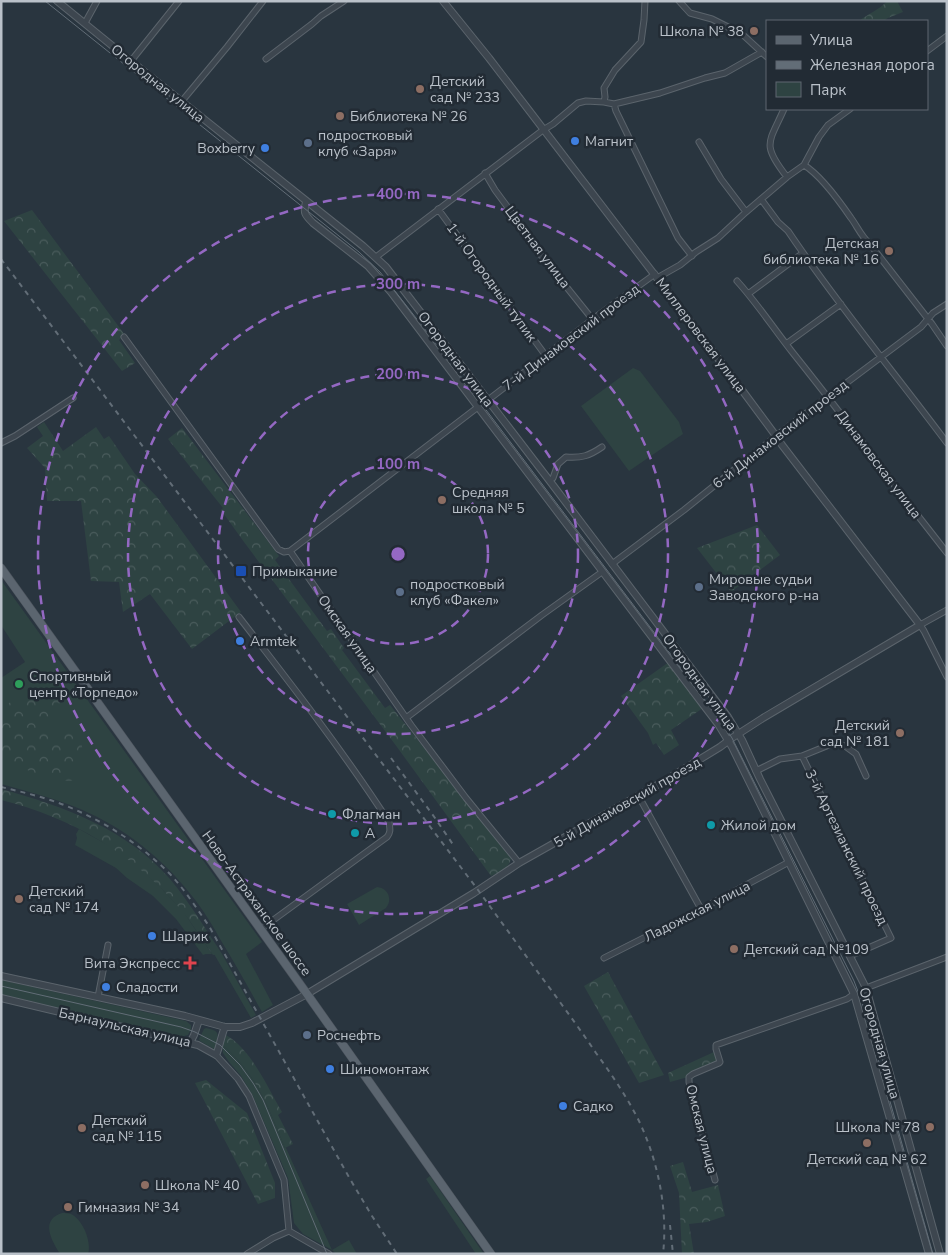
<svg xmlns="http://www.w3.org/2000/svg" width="948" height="1255" font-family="'Nunito Sans',sans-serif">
<defs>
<pattern id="forest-crowns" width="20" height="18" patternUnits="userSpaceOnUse" patternTransform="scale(1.25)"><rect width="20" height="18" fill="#2e4342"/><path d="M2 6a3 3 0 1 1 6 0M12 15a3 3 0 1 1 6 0" fill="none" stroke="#4a5c5c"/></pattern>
</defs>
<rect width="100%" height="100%" fill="#29353f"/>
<path fill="#2e4342" d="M633,368l7,3 39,51 4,12 -54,37 -48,-65z
M1,580l261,362 -16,12 27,51 -11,7c-14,-25 -27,-49 -42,-73 -7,-13 -15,-26 -24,-38 -28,-37 -63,-67 -105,-87 -28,-14 -59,-21 -90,-30v-106l24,-16 -24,-37z
M79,829l36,20 23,17 23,22 22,23 29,43h-6l-3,1 -27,-36 -23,-23 -26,-18 -11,-10 -41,-23 2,-7 -1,-4z
M377,887c11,1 16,12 9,21l-27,17 -12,-21z
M214,954h8l34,61 -5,3z
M1,980l185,41 5,4v4l-3,6 -7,2 -180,-43z
M206,1028c15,3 12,6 10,20l-2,1 -14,-8 -1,-2 5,-10z
M222,1044c35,31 46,62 63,104h1l46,102 17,-10 8,14h-21l-4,-4 -29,-16 -9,-11 -6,-45 -36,-84 -11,-18 -12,-14 -6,-9z
M430,1176l54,78h-8l-50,-75z
M62,1213c3,0 6,0 9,1 12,6 21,28 17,40h-28c-9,-14 -20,-34 2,-41z"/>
<path fill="url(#forest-crowns)" d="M887,1h11v2l5,9 -15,6 -5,3h-24c10,-8 19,-10 28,-20z
M32,210l93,125 -6,5 16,23 -13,8 -118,-150z
M44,422l19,29 33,-24 8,12 5,-3 26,38 22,23 84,115 -49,37 -42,-55 -27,18 -4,-30 -28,-1 -10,-80h-34l-2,-33 -18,-20 16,-12 -6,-9z
M182,428l97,128 -4,4 52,71 4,-2 13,19 -2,2 43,58 5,-3 121,153c-1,10 -12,14 -20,18l-94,-129 -153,-205 -23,-32 2,-2 -55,-69z
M757,525l23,30 -49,37 -34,-44z
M669,662l34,46 -32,22 8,15 -15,10 -8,-12 -3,2 -5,-12 -27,-37z
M44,675l10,2 10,6 -2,13 -7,19 -18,13 25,5 3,-5 15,8 4,21 -10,15 2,8c-26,5 -49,-14 -75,-18v-55l38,-19 -3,-8z
M1,789c62,17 126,40 169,90 20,24 35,49 52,75l-9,1c-11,-15 -20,-31 -31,-44 -48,-57 -109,-93 -181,-111z
M608,972l56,103 -25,8 -55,-97z
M226,1035c25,14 42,53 56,77l-4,3 15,29 -8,4c-17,-42 -28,-73 -63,-104z
M714,1052l3,9 -1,2 -24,9 -4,5 -18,5 -2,-9z
M206,1080l41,33 28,70v15l-17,6 -63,-121z
M683,1162l9,30 26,-7 7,31 -18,6 -18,2 5,30h-12l-3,-61 -9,-27z"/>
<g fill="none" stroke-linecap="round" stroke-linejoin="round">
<defs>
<path id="minor" d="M679,1l11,12 22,6 30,15 25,23
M85,23l12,-22
M927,51l20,-15
M266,59l46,-35 9,-8 23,-15
M131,61l48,-60
M182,101l45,-54 36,-46
M604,102l1,-5 -1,-9 11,-18 26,-28 3,-22 1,-19
M614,104l2,7 62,127 14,18
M784,109c-15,34 -23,35 3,68
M699,142l22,37 25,33
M804,165c16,10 36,37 47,53 6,8 10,18 18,25l63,81 15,22
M485,173l10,17 31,42 6,12 61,76
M761,199l17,23 10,9c49,73 106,141 159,212
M438,209l108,147
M376,257l167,-127 10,-6 25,-21 8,-2 18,1 10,2 46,-11 45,-15 20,-5 37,-21
M657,278l23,-13 16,-13 22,-14 28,-26 41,-35 17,-12 15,-28 9,-12 22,-16
M737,281c20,22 37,48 56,72 36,45 71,91 105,137 16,21 33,42 49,63
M748,294l55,-41
M124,337l154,212 6,3 6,-1 121,174 55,73 53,65
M786,344l55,-40
M488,400l109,-84 58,-42
M1,443l14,-7 58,-38
M549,480l4,-2 5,-14 8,-7c16,1 23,-1 36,-10
M290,551l188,-144
M612,564l72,-54 101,-81 136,-102 12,-14 14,-9
M947,610l-27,15 4,6 23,46
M239,617c52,67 104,134 150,205 1,7 2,10 -2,15l-126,92
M406,718l136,-103 60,-43
M802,756l89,182 -41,18
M756,771l24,-12 22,-3 32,-13 11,3 11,8 10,22
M638,795l63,114
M604,958l97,-49 88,-47
M866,988l81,-31
M98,997l10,-52
M216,1055l22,24 11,17 35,84 5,51
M715,1180l-26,-98v-5l4,-3 26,-11 1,-1 -4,-13v-4l131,-46 7,-5
M289,1231l40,23
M247,1254l26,-16 16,-7"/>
<path id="tertiary" d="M57,1l74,60 232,185 23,21 163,213 179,237 14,23 18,39 106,209 74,266
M306,202c-3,11 -1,13 7,21l55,43 23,26 314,415 13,17 14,23 122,247 75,260
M1,976l184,40 40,11h15l12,-4 55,-29 167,-101 45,-30 147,-83 54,-33 12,-9 31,-20 157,-93 -138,-180 -6,-9 -37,-50 -82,-108 -168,-220 -46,-57
M1,998l197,47 18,10c4,-9 5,-19 9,-28
M190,1043l4,-8 5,-15"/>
<path id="primary" d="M1,568l306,426 184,260"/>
</defs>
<use href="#minor" stroke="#5b646c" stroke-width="7"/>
<use href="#tertiary" stroke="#5b646c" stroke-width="8"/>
<use href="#primary" stroke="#4a525b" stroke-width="9"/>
<use href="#minor" stroke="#3d464f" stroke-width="5"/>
<use href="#tertiary" stroke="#3d464f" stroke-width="6"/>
<use href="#primary" stroke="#5b656f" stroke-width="8"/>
<path stroke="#626d77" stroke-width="1" d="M45,1l314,251 21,20 54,69 287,380 11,17 122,243 8,21 71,252
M1,986l180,41 14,5 25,13 20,20 13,18 10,17 64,154"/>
<path stroke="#626d77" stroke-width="2" stroke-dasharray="5 5" stroke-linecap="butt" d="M1,259l477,631c25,34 49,68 74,101 15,21 30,41 44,62 16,22 31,44 43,68 19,40 29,88 24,133
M391,758l44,60 19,28
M1,787c21,5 43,10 63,18 40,16 76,39 106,69 15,16 27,35 39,52l141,253 22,37 25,38
M670,1225l3,29"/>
</g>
<g fill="none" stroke="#9468c3" stroke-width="2.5" stroke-dasharray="9 6">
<circle cx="398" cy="554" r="90"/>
<circle cx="398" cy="554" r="180"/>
<circle cx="398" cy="554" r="270"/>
<circle cx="398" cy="554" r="360"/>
</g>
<g fill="#8d6e63" stroke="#222b34" stroke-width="2">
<circle cx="754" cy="31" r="5"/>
<circle cx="420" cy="89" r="5"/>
<circle cx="340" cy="116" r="5"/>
<circle cx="889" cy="251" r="5"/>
<circle cx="442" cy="500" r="5"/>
<circle cx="900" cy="733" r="5"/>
<circle cx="19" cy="899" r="5"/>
<circle cx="734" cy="949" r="5"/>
<circle cx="930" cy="1127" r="5"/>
<circle cx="82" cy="1128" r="5"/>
<circle cx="867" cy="1143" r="5"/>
<circle cx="145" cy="1185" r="5"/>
<circle cx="68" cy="1207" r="5"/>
</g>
<g fill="#3f7fe0" stroke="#222b34" stroke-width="2">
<circle cx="575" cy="141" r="5"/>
<circle cx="265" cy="148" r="5"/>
<circle cx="240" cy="641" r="5"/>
<circle cx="152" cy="936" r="5"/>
<circle cx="106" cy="987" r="5"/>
<circle cx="330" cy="1069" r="5"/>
<circle cx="563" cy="1106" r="5"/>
</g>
<g fill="#5c6f8a" stroke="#222b34" stroke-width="2">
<circle cx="308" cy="143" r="5"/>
<circle cx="699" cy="587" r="5"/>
<circle cx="400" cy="592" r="5"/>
<circle cx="307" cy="1035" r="5"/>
</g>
<rect fill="#1a4fb4" stroke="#222b34" stroke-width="2" x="235" y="565" width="12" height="12" rx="2.5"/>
<circle fill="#2e9e5b" stroke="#222b34" stroke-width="2" cx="19" cy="684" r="5"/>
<g fill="#0f9aa8" stroke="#222b34" stroke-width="2">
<circle cx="332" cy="814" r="5"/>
<circle cx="711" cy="825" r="5"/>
<circle cx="355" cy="833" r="5"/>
</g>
<path fill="#e0444e" stroke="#222b34" stroke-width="2" d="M187.5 955.5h5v5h5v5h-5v5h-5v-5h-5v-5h5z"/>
<g text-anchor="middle" stroke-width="5" stroke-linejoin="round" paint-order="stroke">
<g font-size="14" fill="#bac1c9" stroke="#222b34" text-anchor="start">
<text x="744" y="36" text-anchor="end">Школа № 38</text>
<text x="430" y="86">Детский<tspan x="430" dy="16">сад № 233</tspan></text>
<text x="350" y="121">Библиотека № 26</text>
<text x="318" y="140">подростковый<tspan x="318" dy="16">клуб «Заря»</tspan></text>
<text x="585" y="146">Магнит</text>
<text x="255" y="153" text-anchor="end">Boxberry</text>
<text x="879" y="248" text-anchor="end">Детская<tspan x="879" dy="16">библиотека № 16</tspan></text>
<text x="452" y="497">Средняя<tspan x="452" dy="16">школа № 5</tspan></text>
<text x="252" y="576">Примыкание</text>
<text x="709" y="584">Мировые судьи<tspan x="709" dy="16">Заводского р-на</tspan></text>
<text x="410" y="589">подростковый<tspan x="410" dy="16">клуб «Факел»</tspan></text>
<text x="250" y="646">Armtek</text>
<text x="29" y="681">Спортивный<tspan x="29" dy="16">центр «Торпедо»</tspan></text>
<text x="890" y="730" text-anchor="end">Детский<tspan x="890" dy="16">сад № 181</tspan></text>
<text x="342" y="819">Флагман</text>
<text x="721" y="830">Жилой дом</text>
<text x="365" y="838">A</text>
<text x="29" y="896">Детский<tspan x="29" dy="16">сад № 174</tspan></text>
<text x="162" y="941">Шарик</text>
<text x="744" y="954">Детский сад №109</text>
<text x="180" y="968" text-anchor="end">Вита Экспресс</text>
<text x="116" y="992">Сладости</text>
<text x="317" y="1040">Роснефть</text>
<text x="340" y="1074">Шиномонтаж</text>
<text x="573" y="1111">Садко</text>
<text x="92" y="1125">Детский<tspan x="92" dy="16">сад № 115</tspan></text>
<text x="920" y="1132" text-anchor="end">Школа № 78</text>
<text x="867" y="1164" text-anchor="middle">Детский сад № 62</text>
<text x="155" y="1190">Школа № 40</text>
<text x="78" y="1212">Гимназия № 34</text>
</g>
<g font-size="14" fill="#bac1c9" stroke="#222b34">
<text transform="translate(158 83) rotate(39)" y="5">Огородная улица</text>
<text transform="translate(538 247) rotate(53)" y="5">Цветная улица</text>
<text transform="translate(492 282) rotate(54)" y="5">1-й Огородный тупик</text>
<text transform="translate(701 335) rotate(53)" y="5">Миллеровская улица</text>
<text transform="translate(571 337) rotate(-37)" y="5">7-й Динамовский проезд</text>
<text transform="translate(456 359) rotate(53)" y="5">Огородная улица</text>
<text transform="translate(780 434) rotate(-38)" y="5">6-й Динамовский проезд</text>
<text transform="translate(879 464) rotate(53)" y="5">Динамовская улица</text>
<text transform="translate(348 634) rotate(55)" y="5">Омская улица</text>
<text transform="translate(700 682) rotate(54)" y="5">Огородная улица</text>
<text transform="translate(627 802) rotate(-30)" y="5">5-й Динамовский проезд</text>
<text transform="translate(847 847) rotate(64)" y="5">3-й Артезианский проезд</text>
<text transform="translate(257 903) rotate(54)" y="5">Ново-Астраханское шоссе</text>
<text transform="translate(697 911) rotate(-27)" y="5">Ладожская улица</text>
<text transform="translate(125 1027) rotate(13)" y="5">Барнаульская улица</text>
<text transform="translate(880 1043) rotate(74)" y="5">Огородная улица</text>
<text transform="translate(702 1129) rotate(76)" y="5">Омская улица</text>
</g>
</g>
<circle cx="398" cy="554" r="8" fill="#9468c3" stroke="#222b34" stroke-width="2.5"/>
<g font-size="15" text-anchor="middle" font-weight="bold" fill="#9468c3" stroke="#222b34" stroke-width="5" stroke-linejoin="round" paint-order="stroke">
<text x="398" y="199">400 m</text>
<text x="398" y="289">300 m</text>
<text x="398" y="379">200 m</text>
<text x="398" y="469">100 m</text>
</g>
<rect width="948" height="1255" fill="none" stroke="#bac1c9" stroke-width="5"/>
<rect x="766" y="20" width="162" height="90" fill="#222b34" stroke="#5f6770"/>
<rect x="776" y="36" width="25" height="8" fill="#5b656f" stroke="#5f6770"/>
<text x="810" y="45" font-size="15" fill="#bac1c9">Улица</text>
<rect x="776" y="61" width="25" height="8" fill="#626d77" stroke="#5f6770"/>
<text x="810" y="70" font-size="15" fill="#bac1c9">Железная дорога</text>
<rect x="776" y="82" width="25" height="15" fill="#2e4342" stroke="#5f6770"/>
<text x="810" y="95" font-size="15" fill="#bac1c9">Парк</text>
</svg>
